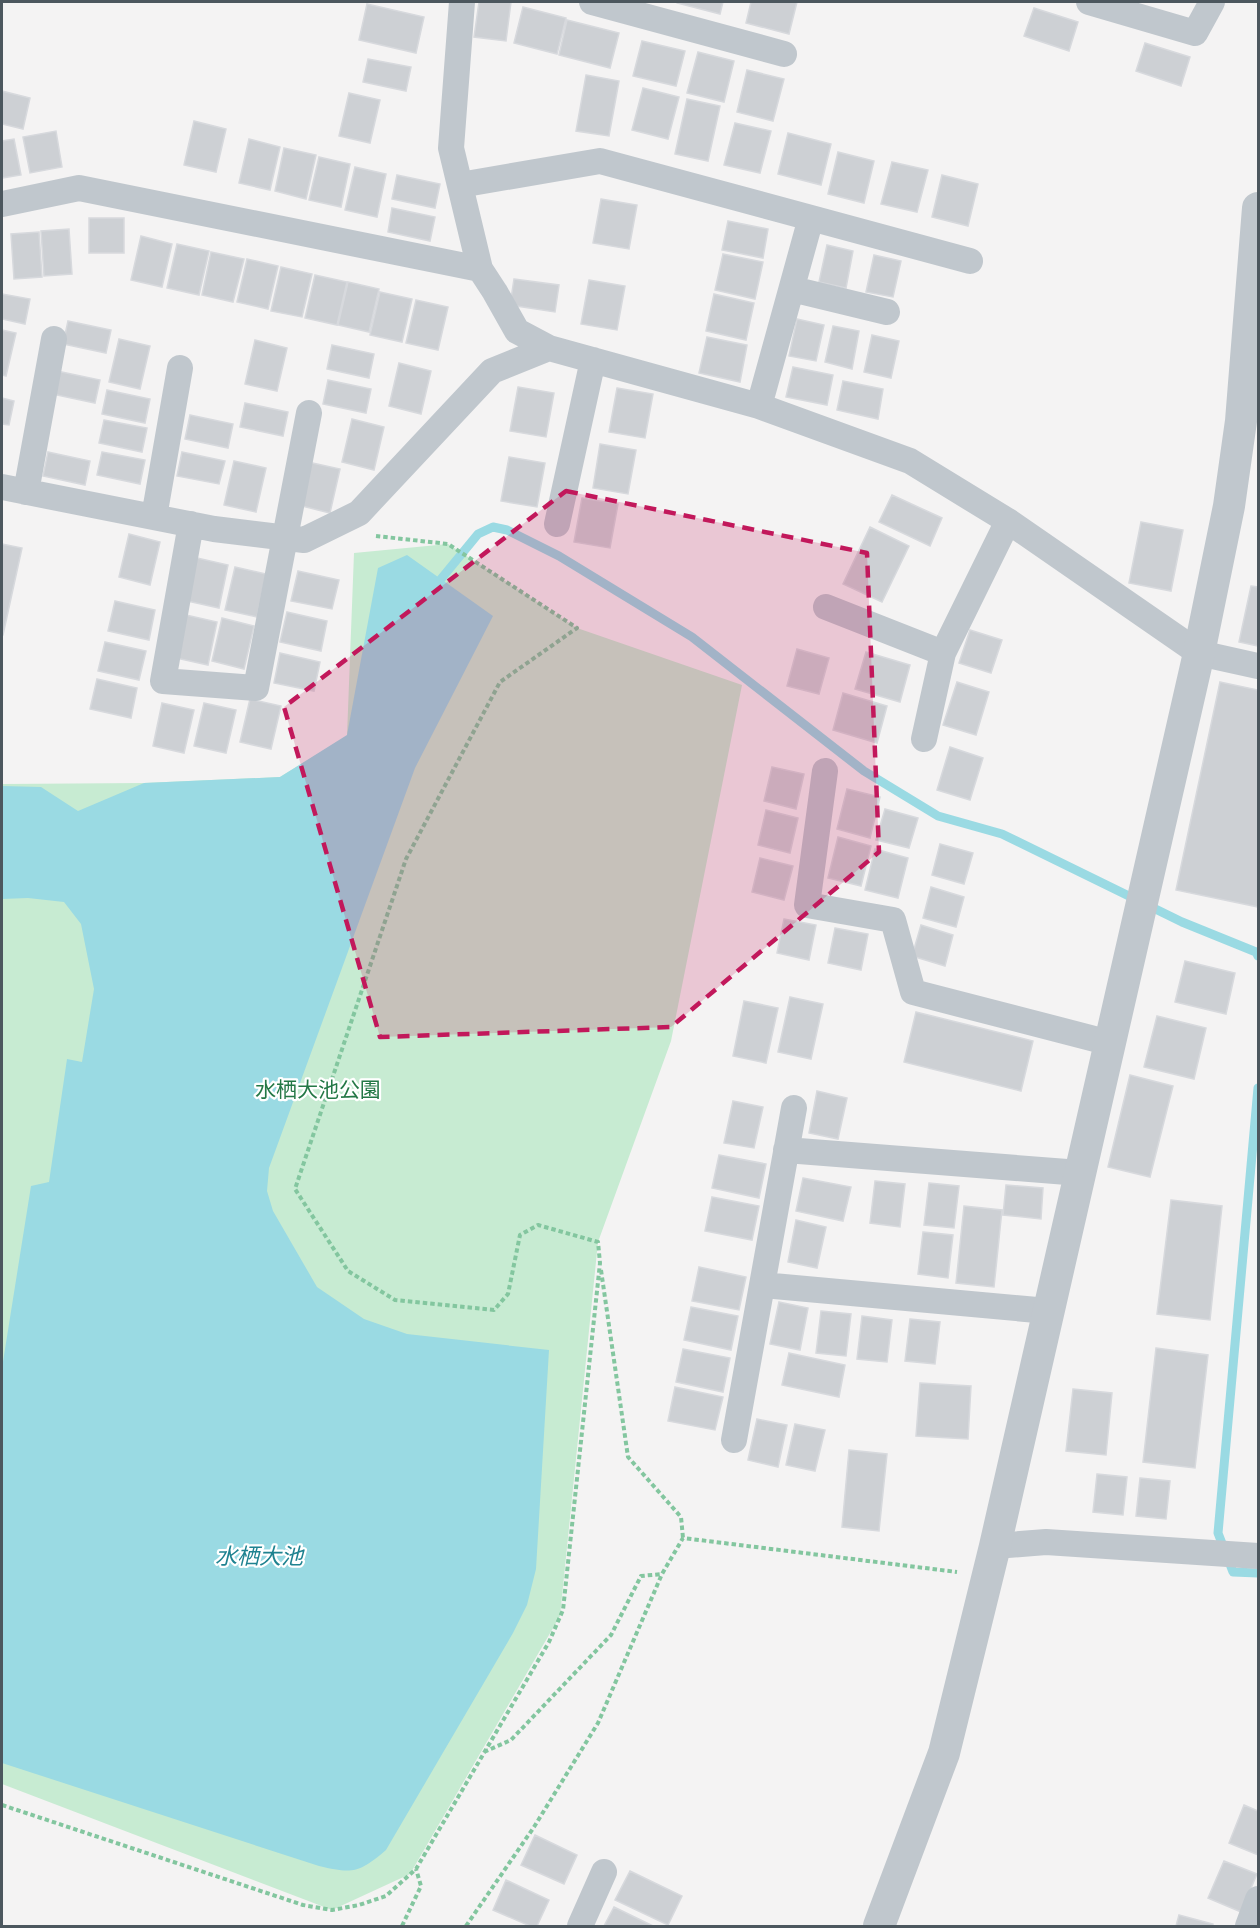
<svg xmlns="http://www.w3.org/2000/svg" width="1260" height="1928" font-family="Manrope,'Noto Sans JP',sans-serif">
<rect width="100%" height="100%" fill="#f4f3f3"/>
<path fill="#c7ebd2" d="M448,544l129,84 165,57 -71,356 -73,201 -38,374 -150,258 -78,36 -330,-126v-1000l142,-1 136,-6 67,-41 7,-183z"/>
<path fill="#9adae3" d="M407,555l86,61 -78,152 -146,400 -2,23 6,20 44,76 47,32 43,15 142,16 -13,219 -9,36 -14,28 -127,217c-27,23 -33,24 -67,16l-317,-103v-395l29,-182 18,-4 18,-123 15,3 12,-73 -13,-65 -17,-22 -36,-4 -26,1v-113l39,1 37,24 66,-28 136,-6 67,-42 31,-167z"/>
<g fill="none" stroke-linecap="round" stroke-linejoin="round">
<path stroke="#9adae3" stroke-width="9" d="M441,579l37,-45 15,-7 14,3 52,26 133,81 172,134 74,45 64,18 180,88 74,30 2,4
M1258,1088l-40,445 15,39 25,1"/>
</g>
<path fill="#cdd0d4" stroke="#d7d9dd" stroke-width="1.5" d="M479,2h32l-5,39 -32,-4z
M677,2h46l-3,12 -43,-11z
M751,2h46l-8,32 -43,-11z
M367,4l57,13 -8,36 -57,-13z
M523,7l43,11 -9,36 -43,-11z
M1034,8l44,14 -9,29 -45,-15z
M567,20l52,13 -9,35 -51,-13z
M642,41l43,10 -9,35 -43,-10z
M1145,43l45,14 -9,29 -45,-15z
M698,52l36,9 -10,41 -37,-9z
M368,59l43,8 -5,24 -43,-9z
M747,70l37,9 -11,42 -36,-9z
M586,75l33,6 -10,55 -33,-5z
M643,88l36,9 -11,42 -36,-9z
M2,91l28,7 -7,31 -21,-5z
M349,93l31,7 -10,43 -31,-7z
M687,99l33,7 -12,55 -33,-7z
M194,121l32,8 -10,43 -32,-7z
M735,123l36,8 -11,42 -36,-8z
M56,131l6,36 -32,6 -7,-36z
M788,133l43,11 -10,41 -43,-11z
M14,139l7,36 -19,3v-37z
M249,139l31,8 -10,43 -31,-7z
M284,148l32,7 -10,44 -31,-8z
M838,152l36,9 -10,42 -36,-9z
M319,157l31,7 -9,43 -32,-7z
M892,162l36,8 -11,42 -36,-8z
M355,167l31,7 -9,43 -32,-7z
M397,175l43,9 -5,24 -43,-9z
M942,175l36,9 -10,42 -36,-9z
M601,199l36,6 -8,44 -36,-6z
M392,208l43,9 -5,24 -42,-9z
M89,218h35v35h-35z
M728,221l40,8 -5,29 -41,-8z
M69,229l3,45 -28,2 -3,-45z
M39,232l3,45 -28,2 -3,-45z
M141,236l31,8 -10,43 -31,-7z
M177,244l32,7 -10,44 -32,-7z
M827,245l26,6 -7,37 -27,-6z
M211,252l33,7 -11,43 -31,-7z
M723,254l40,8 -8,37 -40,-9z
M874,255l27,6 -8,36 -27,-5z
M247,259l31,7 -10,43 -31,-7z
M281,267l31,7 -10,43 -31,-6z
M315,275l32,7 -10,43 -32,-7z
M514,279l45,6 -4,27 -45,-7z
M589,280l36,6 -8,44 -36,-6z
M348,282l31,7 -10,43 -31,-7z
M380,292l32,7 -10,43 -32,-7z
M2,294l28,5 -5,25 -23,-5z
M714,294l40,9 -8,37 -40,-9z
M416,300l32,7 -10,43 -32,-7z
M797,319l27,6 -8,36 -27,-5z
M68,321l43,9 -5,23 -43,-9z
M833,326l26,5 -7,38 -27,-7z
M2,330l14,3 -10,43 -4,-1z
M872,335l27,6 -8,37 -27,-6z
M707,337l40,8 -7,37 -41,-9z
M119,339l31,7 -10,43 -31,-7z
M255,340l32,8 -10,43 -32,-7z
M332,345l42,9 -5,24 -42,-9z
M399,363l32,8 -10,43 -32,-8z
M793,367l40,8 -6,30 -41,-8z
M57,371l43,9 -5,23 -43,-9z
M328,380l43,9 -5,24 -43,-9z
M843,381l40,8 -5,30 -41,-9z
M518,387l36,6 -8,44 -36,-6z
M617,388l36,6 -8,44 -36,-6z
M107,390l43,9 -5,24 -43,-9z
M2,398l12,3 -5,24 -7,-1z
M245,403l43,9 -5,24 -43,-9z
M190,415l43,9 -5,24 -43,-9z
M352,419l32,8 -10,43 -32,-8z
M104,420l43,8 -5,24 -43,-9z
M600,444l36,6 -8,44 -35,-6z
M48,452l42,9 -5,24 -42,-9z
M102,452l43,8 -5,24 -43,-9z
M182,452l43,9 -6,23 -42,-8z
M509,457l36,6 -8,44 -36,-6z
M234,461l32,7 -10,44 -32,-7z
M308,462l32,7 -10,44 -32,-8z
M892,495l50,23 -12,28 -51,-24z
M582,498l36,6 -8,44 -36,-6z
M1141,522l42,8 -12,61 -42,-8z
M870,527l39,19 -27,56 -39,-18z
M129,534l31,8 -10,43 -31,-8z
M2,544l20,4 -19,87h-1z
M197,558l31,7 -9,43 -32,-7z
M235,567l31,7 -9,43 -32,-7z
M298,571l41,9 -7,29 -41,-8z
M1251,586l7,1v59l-19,-4z
M115,601l40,9 -6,30 -41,-9z
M287,612l40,9 -6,30 -41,-9z
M186,615l31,7 -9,43 -32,-7z
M222,618l32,8 -10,43 -32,-8z
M970,630l32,10 -11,33 -32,-10z
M105,642l41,9 -7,29 -41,-9z
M797,649l32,9 -10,36 -32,-8z
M866,652l44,13 -10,37 -45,-13z
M280,653l40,9 -6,29 -40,-8z
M97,679l40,9 -6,30 -41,-9z
M957,682l32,10 -13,43 -33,-10z
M1220,682l38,8v217l-82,-17z
M843,693l44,13 -10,37 -44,-13z
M250,699l31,7 -10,43 -31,-7z
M162,703l32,7 -10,43 -31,-7z
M204,703l32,7 -10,43 -32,-7z
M950,747l33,11 -13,42 -33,-10z
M772,767l32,7 -8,35 -32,-8z
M847,789l33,8 -10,41 -33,-9z
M885,809l33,9 -9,30 -33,-8z
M766,810l32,8 -8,35 -32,-8z
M838,837l33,9 -10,40 -33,-8z
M940,844l33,9 -9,31 -32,-9z
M875,849l33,9 -10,40 -33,-8z
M760,858l33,8 -9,34 -32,-8z
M931,887l33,10 -8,30 -33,-9z
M784,919l32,6 -7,35 -32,-7z
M921,925l32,10 -8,31 -33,-10z
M835,928l33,6 -7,36 -33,-7z
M1185,961l50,12 -9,41 -51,-12z
M790,997l33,7 -12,55 -33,-7z
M744,1001l34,7 -12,55 -33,-7z
M916,1012l117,29 -12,50 -117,-29z
M1157,1016l49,12 -12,51 -50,-12z
M1130,1075l43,11 -23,91 -42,-10z
M817,1091l30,7 -9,41 -29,-6z
M733,1101l30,6 -9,41 -30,-5z
M719,1155l47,9 -7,34 -47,-10z
M803,1178l48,9 -8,34 -47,-10z
M875,1181l30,3 -5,43 -30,-4z
M929,1183l30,3 -5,42 -30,-3z
M1006,1185l37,3 -2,31 -38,-4z
M712,1197l47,9 -7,34 -47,-9z
M1171,1200l51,6 -12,114 -53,-6z
M964,1206l38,4 -8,77 -38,-4z
M796,1220l30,7 -9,41 -29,-6z
M923,1232l30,3 -5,43 -30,-4z
M699,1267l47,10 -7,33 -47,-9z
M779,1302l29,6 -8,42 -30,-6z
M691,1307l47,9 -7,34 -47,-10z
M821,1311l30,3 -5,42 -30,-3z
M862,1316l30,4 -5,42 -30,-3z
M910,1319l30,3 -5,42 -30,-3z
M1156,1348l52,7 -13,113 -52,-6z
M683,1349l47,9 -7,34 -47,-10z
M789,1353l56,12 -6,32 -57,-12z
M920,1383l51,3 -3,53 -52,-3z
M675,1387l48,10 -8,33 -47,-9z
M1073,1389l39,4 -6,62 -40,-4z
M757,1419l30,6 -9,42 -30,-7z
M795,1424l30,6 -10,41 -29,-6z
M849,1450l38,4 -8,77 -37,-4z
M1097,1474l30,3 -4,38 -30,-3z
M1140,1478l30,3 -4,38 -30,-3z
M1244,1805l14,6v44l-29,-12z
M535,1835l42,20 -13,29 -43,-19z
M1224,1861l33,13 -16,38 -33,-14z
M630,1871l52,25 -14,29 -53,-25z
M506,1880l43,20 -12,26h-7l-37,-16z
M614,1907l39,19h-49z
M1179,1915l34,9v2h-37z"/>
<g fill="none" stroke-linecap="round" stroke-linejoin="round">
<path stroke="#83c69f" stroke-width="4" stroke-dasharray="4.5 3" stroke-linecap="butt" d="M601,1270l27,187 53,60 2,21
M484,1752l27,-12 100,-105 30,-59 21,-2
M2,1805l301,100 29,5 27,-5 27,-9 30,-27 133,-227 14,-32 37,-347 -2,-21 -60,-17 -18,10 -12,59 -14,16 -99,-10 -47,-29 -53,-82 111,-330 94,-177 77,-54 -129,-84 -72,-8
M402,1926l19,-40 -5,-17
M466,1926l68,-99 64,-104 64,-149 21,-36 274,34"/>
<path stroke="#c0c7cd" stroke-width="26" d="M462,2l-11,146 29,121 15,23 22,39 32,17 210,58 151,55 98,60 191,132 59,13
M592,2l192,52
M1089,2l106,31 17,-31
M460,185l140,-24 370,100
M2,204l77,-16 401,81
M792,289l95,23
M759,406l52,-188
M2,487l212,42 90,11 55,-27 133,-142 57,-23
M26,492l28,-153
M154,517l26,-149
M191,524l-28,157 93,7 53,-275
M557,524l36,-164
M826,607l117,46
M924,739l19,-86 65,-132
M825,771l-18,134 86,15 20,72 197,51
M786,1150l294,23
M762,1285l286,26
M734,1440l60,-332
M995,1546l51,-4 212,14
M580,1926l24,-54
M1248,1926l10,-27"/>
<path stroke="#c0c7cd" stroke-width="32" d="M879,1926l65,-173 51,-207 204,-893 30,-147 12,-85 17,-213"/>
</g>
<path fill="#c2185b" fill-opacity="0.2" stroke="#c2185b" stroke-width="4.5" stroke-dasharray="12 8" stroke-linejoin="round" d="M566,491l301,62 12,299 -208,175 -291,10 -96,-330z"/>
<g text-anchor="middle" stroke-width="4.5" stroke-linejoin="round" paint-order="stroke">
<g font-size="21" fill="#247846" stroke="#fff">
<text x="318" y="1097">水栖大池公園</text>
</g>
<g font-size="22" font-style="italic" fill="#1e8290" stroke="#fff">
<text x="259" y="1564">水栖大池</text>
</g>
</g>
<rect width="1260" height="1928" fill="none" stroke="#4c575e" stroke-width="6"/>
</svg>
